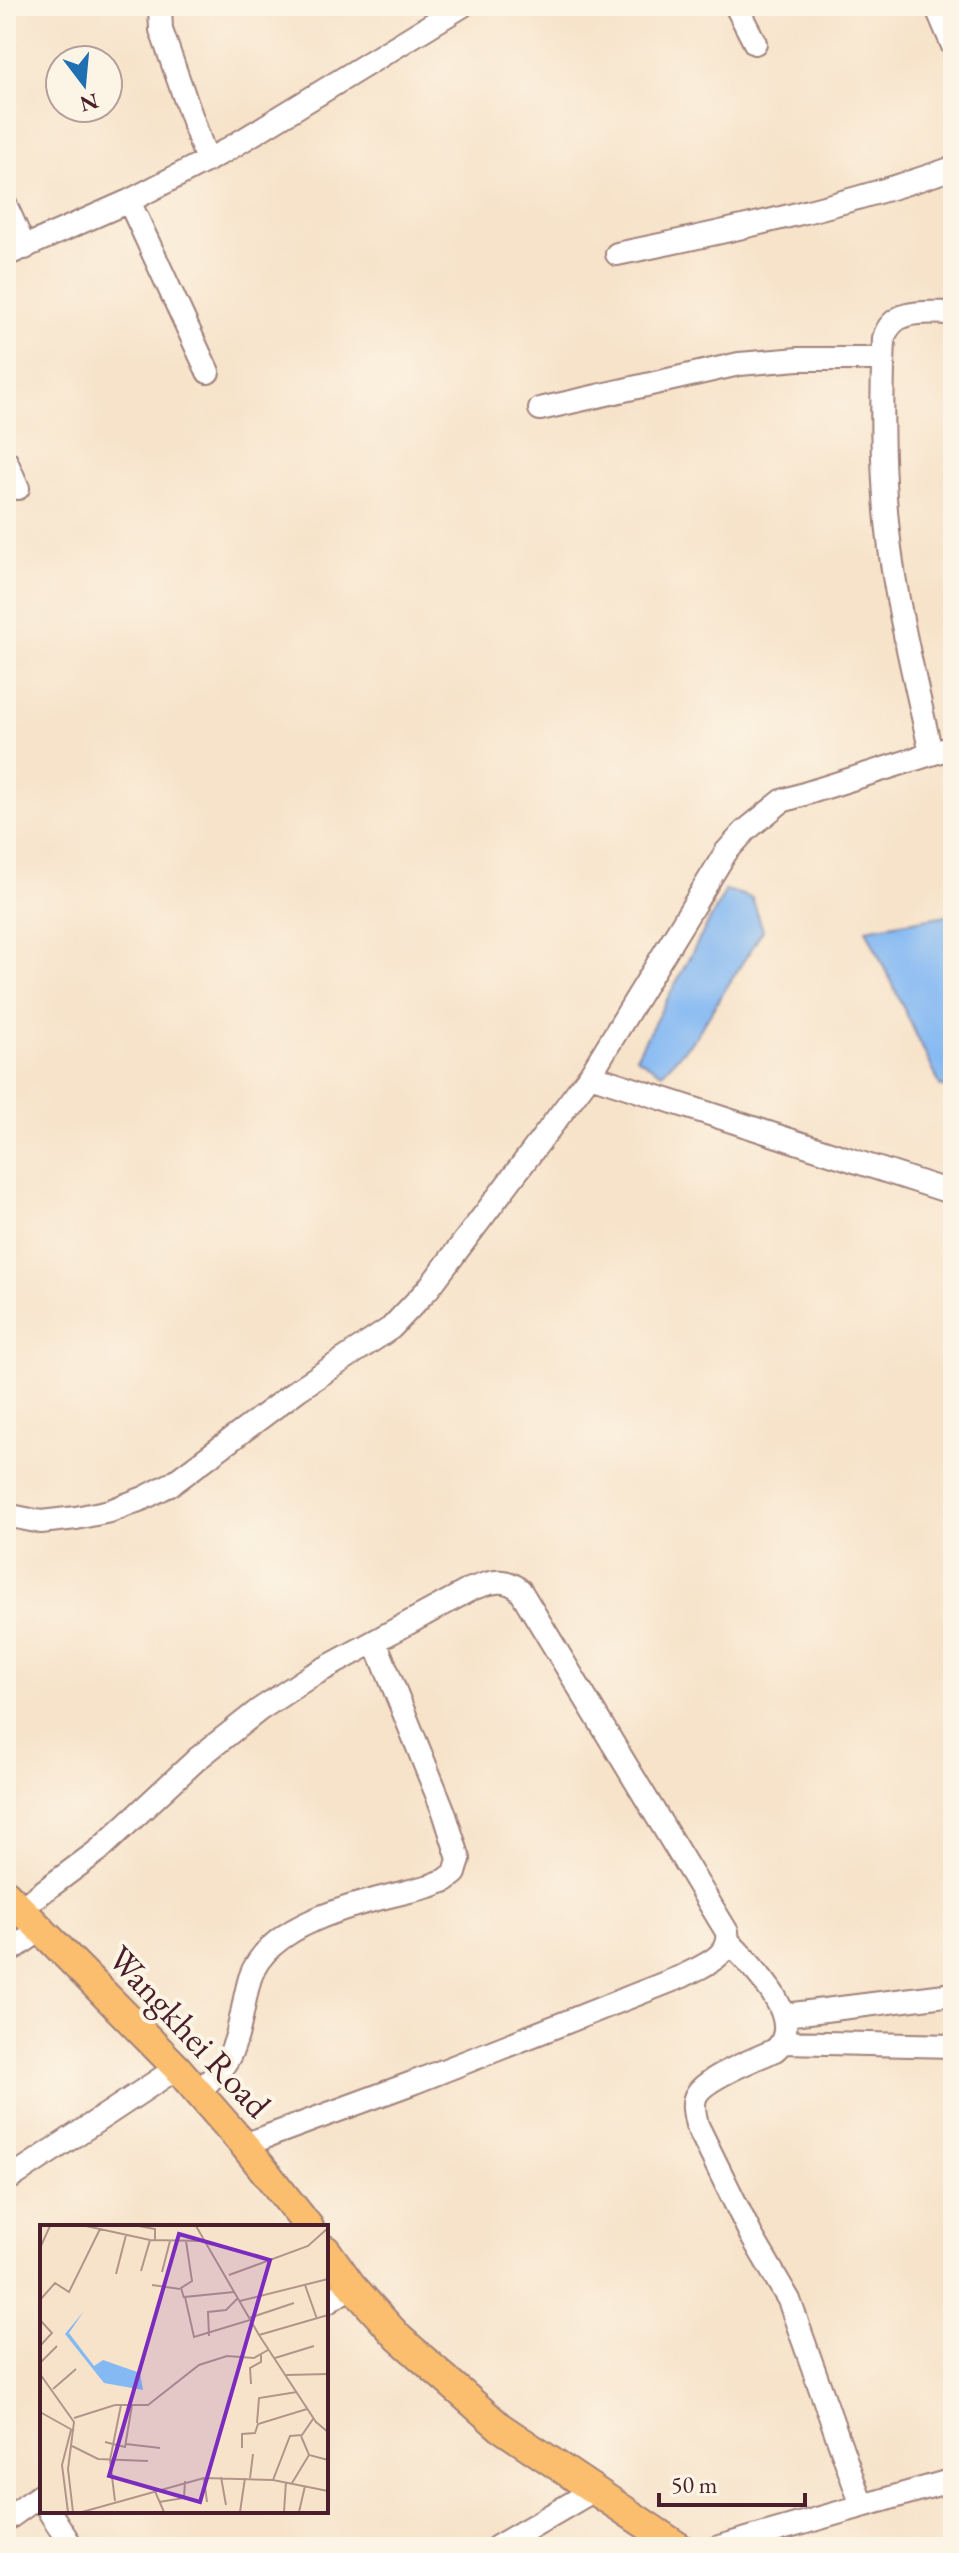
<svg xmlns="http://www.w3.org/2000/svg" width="959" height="2553" font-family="'EB Garamond',serif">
<rect width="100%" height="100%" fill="#fcf5e5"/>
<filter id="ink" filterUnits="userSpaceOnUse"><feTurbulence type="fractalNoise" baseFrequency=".0125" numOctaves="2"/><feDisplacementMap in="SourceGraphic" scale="16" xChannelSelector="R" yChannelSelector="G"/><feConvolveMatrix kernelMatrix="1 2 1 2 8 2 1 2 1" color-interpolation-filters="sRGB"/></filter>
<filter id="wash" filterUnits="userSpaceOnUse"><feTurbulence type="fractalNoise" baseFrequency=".006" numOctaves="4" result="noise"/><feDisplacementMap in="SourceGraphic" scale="32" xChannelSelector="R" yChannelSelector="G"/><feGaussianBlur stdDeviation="1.8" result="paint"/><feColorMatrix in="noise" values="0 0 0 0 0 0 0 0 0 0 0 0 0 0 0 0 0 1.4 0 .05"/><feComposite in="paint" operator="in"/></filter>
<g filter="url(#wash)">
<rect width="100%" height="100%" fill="#f7e3ca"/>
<path fill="#85b9f3" stroke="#686c8f" stroke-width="2" d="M726,890l26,8 11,32 -69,109 -32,34 -26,-16z
M953,914v173h-12l-75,-158z"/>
</g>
<g filter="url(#ink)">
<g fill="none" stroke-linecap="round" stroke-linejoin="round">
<defs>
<path id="minor" d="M160,6l1,24 46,131
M736,6l19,37
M936,6l17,40
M129,201l79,171
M6,206l19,42
M617,254c113,-23 227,-48 336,-86
M6,255l123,-54 96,-50 237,-145
M540,409l199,-45 60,-5h84
M6,461l12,27
M931,754c-13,-63 -30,-127 -39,-191 -11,-75 -11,-150 -8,-225 9,-31 42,-25 69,-25
M590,1075l363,118
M6,1515l35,7 35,-4 34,-7 34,-13 29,-15 126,-94 92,-61 37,-39 162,-214 136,-223 19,-21 37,-30 171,-54
M21,1908l78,-58 98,-91 62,-49 50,-33 162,-88c18,-6 33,-13 49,1l207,342c4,25 -25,34 -44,44l-268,106 -171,63
M728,1941c22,23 81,80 47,109 -19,9 -68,27 -78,44 -6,9 -2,21 0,31l54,110 38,65 73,206
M6,1954l36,-25
M785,2015l168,-21
M784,2042l169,4
M198,2093c10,-11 22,-21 29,-33 14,-24 15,-56 23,-82 20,-61 127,-78 180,-92l16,-6 9,-7 4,-14 -15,-47 -69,-171
M6,2181l171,-113
M326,2303l26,-17
M49,2511l23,36
M6,2520l36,-26
M497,2547l99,-58
M719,2547l234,-67"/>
<path id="major" d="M6,1894l171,174 67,77 65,82
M326,2250l26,36 47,52 101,89 179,120"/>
</defs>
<use href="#minor" stroke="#a0817a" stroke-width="26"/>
<use href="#major" stroke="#a0817a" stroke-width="32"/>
<use href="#minor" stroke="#fff" stroke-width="22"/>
<use href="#major" stroke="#fabe6e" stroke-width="28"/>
</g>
</g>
<g text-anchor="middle" stroke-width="8" stroke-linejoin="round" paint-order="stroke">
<g font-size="36" fill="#4a1f2b" stroke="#fcf5e5">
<text transform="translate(190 2031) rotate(47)" y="13">Wangkhei Road</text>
</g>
</g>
<g transform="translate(40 2225)">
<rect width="288" height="288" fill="#f7e3ca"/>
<path d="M44,86l-15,22 25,33 9,-6 37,13 3,17 -39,-7 -39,-49z" fill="#85b9f3"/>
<path fill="none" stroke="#b2958a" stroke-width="2" d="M46,1l64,14 54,1M99,1l16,3v11M156,1l63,109 57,87 12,10M0,23l10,-22M101,46l9,-31M122,47l8,-31M76,49l10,-39M189,50l79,-29 20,-18M112,60l28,4M265,60l12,34M194,67l-49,5 9,40 56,-17M144,73l-3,-10 11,-7 -6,-40M0,75l15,-17 14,9 31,-63M200,76l88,-22M209,93l45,-15M0,95l12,13 -12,13M219,110l69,-20M169,111l-1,-24 18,-2 12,-12M235,133l39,-12M0,138l17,-17M0,149l34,48 -6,47 5,43M246,150l42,-1M211,159l-1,-16 11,-6v-7M13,164l23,-20M0,187l34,19M34,193l41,-13h33l51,-40 28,-9 27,2 14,-8M217,198l2,-25 38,-6M261,211l8,19 19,5M65,217l20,5 7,-42M86,219l34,4M32,221l26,13 50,2M202,223v-14l13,-1 3,-9 49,-15M181,252l5,28M164,253l3,24M210,253l3,-24M233,255l17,-44 12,-1 11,-16M252,258l17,-28M114,264l10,23M75,276l-5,-41 11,-55M119,277l25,-4 1,-17M28,287l-6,-47 9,-35M42,287l122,-34 69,2 55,11M200,287l5,-34M244,287l2,-30M259,287l6,-26"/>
<path fill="#7b2cbf" fill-opacity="0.15" stroke="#7b2cbf" stroke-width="4" d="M139,9l91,26 -70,242 -91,-26z"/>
<rect width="288" height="288" fill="none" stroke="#4a1f2b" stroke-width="4"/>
</g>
<rect width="959" height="2553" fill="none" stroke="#fcf5e5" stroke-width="32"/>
<g transform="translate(84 84) rotate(164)"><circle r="38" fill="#fcf5e5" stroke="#b59f9b" stroke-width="2"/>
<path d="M0-6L14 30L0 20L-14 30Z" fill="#1f6fb2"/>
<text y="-12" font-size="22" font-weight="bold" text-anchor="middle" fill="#4a1f2b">N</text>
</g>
<path d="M659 2493v12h146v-12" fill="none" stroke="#4a1f2b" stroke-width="4"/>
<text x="671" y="2493" font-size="24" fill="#4a1f2b" stroke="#fcf5e5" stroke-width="6" paint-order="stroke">50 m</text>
</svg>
